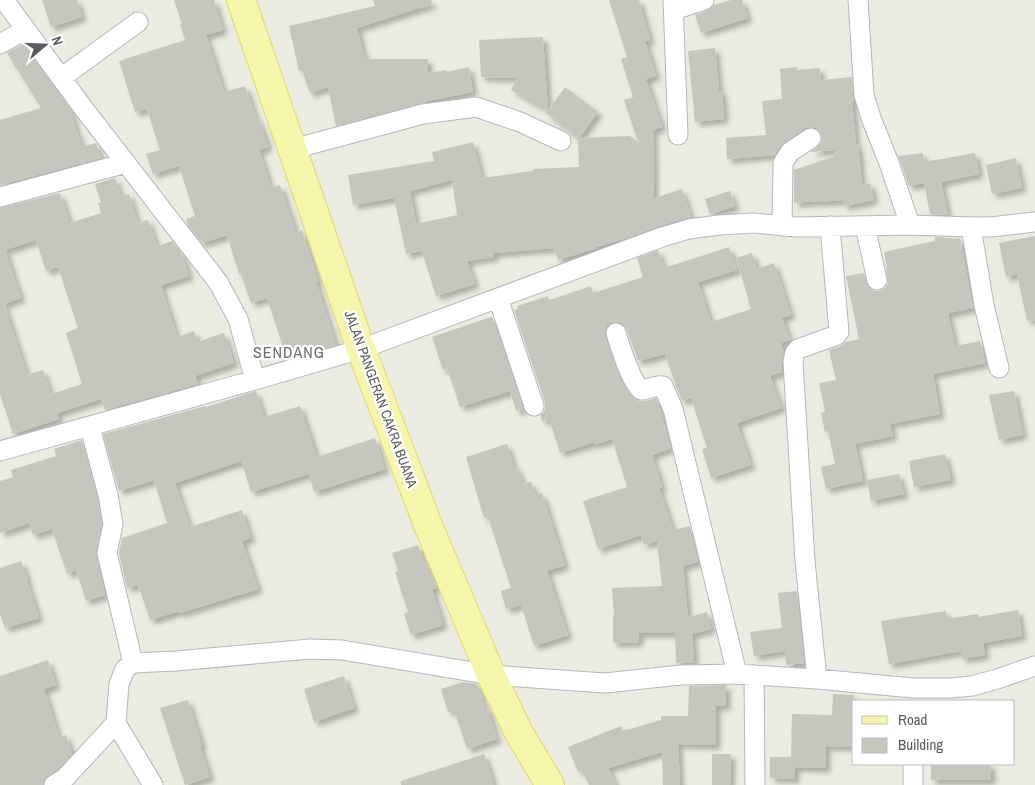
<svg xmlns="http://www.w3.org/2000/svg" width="1035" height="785" font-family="'Archivo Narrow',sans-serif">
<defs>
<filter id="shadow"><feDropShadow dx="4.5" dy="4.5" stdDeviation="2.5" flood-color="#0004"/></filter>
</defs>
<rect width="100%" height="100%" fill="#ebebe1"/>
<path fill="#c6c5be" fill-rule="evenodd" filter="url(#shadow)" d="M42,0h35l5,17 -31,10z
M174,0h40l9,30 -17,5 18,57 21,-6 12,35 2,-1 9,27 -9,3 12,38 9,-3 16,48 6,-3 16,52h-2l20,63 -49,14 -20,-61 -16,5 -10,-29h-2l-12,-39 -25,8 -14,-17 -2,-7 9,-3 -16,-50 -26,8 -7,-20 14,-4 -13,-41 -12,3 -16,-51 66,-21 -5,-16h2z
M373,0h58l1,4 -75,24 8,31h63v14l19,-3v2l22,-5 4,25 -46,9v1l-91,24 -8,-39 -18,6 -8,-23 -3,1 -10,-45 86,-20z
M609,0h30l11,40 -5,1 11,35 -10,3 16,48 -9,3 1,68 28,-9 9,28 -32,9 -29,11 -34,10 1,1 -39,12 -4,-12 -60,5v4l-27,4 8,23 -39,12 -16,-51 1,6 -15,3 -12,-56 -41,7 -5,-30 86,-14 -2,-9 41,-10 9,36 51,-7v-2l46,-2 -1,-29 -32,-25 19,-26 33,25 -19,26 51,-2 8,6 -14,-42 9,-3 -12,-38 6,-2zM452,180l5,35 -41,9 -6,-33z
M731,0h11l6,18 -47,15 -6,-18 13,-5 6,-5z
M543,37l5,73 -37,-20 6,-12 -36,-1 -2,-37z
M23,44l46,63 13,40 14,-4 5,15 -101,27v-65l41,-12 -34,-55z
M715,48l4,43h3l2,28 -29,3 -7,-71z
M797,67v3l23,-2 1,12 31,-3 1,19 1,6h-2l4,42h2l4,41 8,-2 4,17 -30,6 -1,-6 -25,2 -1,-1 -23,2v-33l41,-14 -1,-6 -24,2 7,-5 4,-4 1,-5 -1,-6 -5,-4 -5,-1 -6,1 -21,15 -9,12 -48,4 -1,-21 40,-3 -4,-34 20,-2 -2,-30z
M923,153l1,9 51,-9 4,21 -38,8 7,33 -18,-1 -6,-31 -15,3 -11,-30z
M1016,158l6,30 -30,6 -6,-29z
M115,178l6,18 8,-2 9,29 10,-3 9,26 15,-5 10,13 7,22 -28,9 16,52 17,-6 3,11 27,-9 10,30 -39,13 3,8 -93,26 -4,-11 -44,14 2,6 -46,15 -13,-40v-186l60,-15 10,30 31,-10 -3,-10h3l-6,-19zM36,240l10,31 12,-4 20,61 -12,5 16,51 -31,10 -8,-24 -16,5 -23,-71 17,-6 -16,-48z
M730,191l5,15 -25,8 -5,-15z
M1035,236v84l-8,1 -10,-47 -11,3 -7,-34z
M935,237l18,1v1l7,-1 13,70 -25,5 7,33 25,-5 5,22 -52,11 7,40 -50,10 3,12 -38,8 8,37 -37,8 -5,-22 14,-3 -7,-33 -3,1 -4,-19 4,-1 -6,-29 17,-3 -7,-30 12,-4 5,-4 13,-3 -13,-63 18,-3 4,14 5,4h7l5,-3 3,-5 -2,-15h1l-3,-16 51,-11z
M729,247l8,23 -39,12 13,40 40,-13 -3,-8h1l-13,-43 16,-5 5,16 17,-6 17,52 -9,3 8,22 -9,3 3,9 -2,10v10l-12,4 11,32 -44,15 14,42 -40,13 -9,-29 5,-1 -16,-50 -9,3 -5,-12 -12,-35 -27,7 -11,-31 -3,-5 -5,-3 -7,1 -5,3 -2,5v5l11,31 7,17 5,8 9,9h8l11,-3 1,2 14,48 -19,7 10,32 -3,1 14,42 17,-4 8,36 -15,4 5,51 19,-5 4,17 -19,5 2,28 -18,1 -1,-30h-36v9l-26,1v-27h1l-2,-28 50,-2 -5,-45 -13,4 -3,-10 -43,14 -15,-48 44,-14 -15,-48 -17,5 -1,-2 -34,11 -11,-34 -7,2 -2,-6 3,-2 2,-4v-7l-31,-92 4,-1 -1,-3 31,-10 1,4 42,-14 2,7 50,-16 -6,-19 21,-8 6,18z
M491,317h1l31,92 -7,2 -6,-20 -50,16 -13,-39 -4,2 -11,-33z
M256,391l8,26 36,-11 17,51 58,-19 10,31 -71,23 -5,-18 -58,18 -10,-31 -66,22 15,44 52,-17 9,28 -9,3 16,48 -78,24 -1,-2 -29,9 -12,-35 -11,3 -8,-35 3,-15 45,-15 -13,-43 -35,11 -16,-57 102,-28 1,1z
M1014,391l9,44 -24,5 -10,-45z
M82,440l15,57 5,27 -6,31 9,40 -19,6 -10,-31 -9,4 -15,-45 -19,6 -4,-12 -29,10v-52l13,-4 -2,-7 45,-14 -2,-7z
M507,444l7,24 3,-1 6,17 8,-2 4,13 7,-2 23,72 -18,6 21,64 -34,11 -13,-41 -15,4 -5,-18 10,-3 -23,-71 -4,1 -18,-61z
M945,454l6,26 -37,7 -5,-26z
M899,474l5,20 -33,7 -4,-21z
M418,545l6,18 3,-1 10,26 -5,1 11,36 -32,10 -7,-21 4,-2 -13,-40 3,-1 -6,-18z
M21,561l7,19 -1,1 12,37 -34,10 -5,-14v-46z
M797,591l7,72 -18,2 -1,-14 -31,5 -4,-24 32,-4 -4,-35z
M1018,610l4,26 -39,7 2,12 -23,4 -1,-8 -72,13 -8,-43 65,-10 1,8 31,-5v3z
M48,660l8,25 -12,4 15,48 7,-2 6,19 -14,15 -10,7 -4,3 -1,6h-43v-109z
M344,676l10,32 -40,14 -10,-33z
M463,682l14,2 8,24 2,-1 10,32 -30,10 -13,-39 -6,2 -7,-23z
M726,685v21h-10v39l-38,-1 2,41h-17l-1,-33 -54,16 8,17h-27l-7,-15 -4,2 -10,-25 53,-21 2,5 38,-11v-4h27l1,-30z
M833,694l21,1v52l-28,-1v22l-31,-1v12l-25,-1v-21h21l1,-43 40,1z
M188,700l14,45 -2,1 10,31 -25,8 -25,-77z
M484,754l10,31h-93v-4z
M712,754h19l-1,31h-18z
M931,764h60v16h-60z"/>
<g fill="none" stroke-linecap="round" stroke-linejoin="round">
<defs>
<path id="minor" d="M4,0l80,109 134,173 20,37 17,61
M673,0l5,135
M858,0l6,95 7,23 18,45 21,62
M674,10l30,-10
M0,44l25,-14
M61,78l77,-56
M293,149l130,-35 53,-7 44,15 41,19
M0,197l126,-34
M782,226l1,-63 7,-11 21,-14
M865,226l12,54
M971,227l13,78 15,63
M498,298l36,108
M616,333c5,15 14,47 25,57 8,0 14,-6 22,-4l10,23 64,265
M90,427l18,68 5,29 -6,29 26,110
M0,451l255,-71 106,-31 301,-112 27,-8 30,-4 35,-2 42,4 114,-2 61,2h20l44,-5
M754,675l1,110
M817,679l-12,-118 -12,-199 2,-9 3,-4 39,-14 2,-3 -9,-106
M54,785l11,-7 51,-55
M153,785l-37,-62 3,-39 6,-15 8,-6 43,-2 134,-12 32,1 149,25 114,8 76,-8 56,-1 80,5 96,9h38l21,-2 25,-7 38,-13
M913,785v-21"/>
<path id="primary" d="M241,0l120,349 67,176 63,150 28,58 31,52"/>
</defs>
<use href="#minor" stroke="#b6b7bc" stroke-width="21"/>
<use href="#primary" stroke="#e3d762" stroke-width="30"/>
<use href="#minor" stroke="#fff" stroke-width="19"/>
<use href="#primary" stroke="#f5f6aa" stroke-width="28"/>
</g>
<g text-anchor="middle" stroke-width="4.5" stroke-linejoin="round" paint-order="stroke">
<g font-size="14" fill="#595b60" stroke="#fff">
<text transform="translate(381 399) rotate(70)" y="5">JALAN PANGERAN CAKRA BUANA</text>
</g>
<g font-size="16" letter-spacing="1" fill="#6b6d72" stroke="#fff">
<text x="289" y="358">SENDANG</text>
</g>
</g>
<rect x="852" y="700" width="162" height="65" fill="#ffffff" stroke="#bdbdbf"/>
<rect x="862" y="716" width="25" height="8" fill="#f5f6aa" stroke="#bdbdbf"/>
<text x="898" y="725" font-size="15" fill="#595b60">Road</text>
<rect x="862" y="738" width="25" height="15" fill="#c6c5be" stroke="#bdbdbf"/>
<text x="898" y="750" font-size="15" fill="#595b60">Building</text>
<g transform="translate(45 45) rotate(71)" stroke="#ffffff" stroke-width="4" paint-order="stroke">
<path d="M0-4L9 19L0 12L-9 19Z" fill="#595b60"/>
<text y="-8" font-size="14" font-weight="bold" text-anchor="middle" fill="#595b60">N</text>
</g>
</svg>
